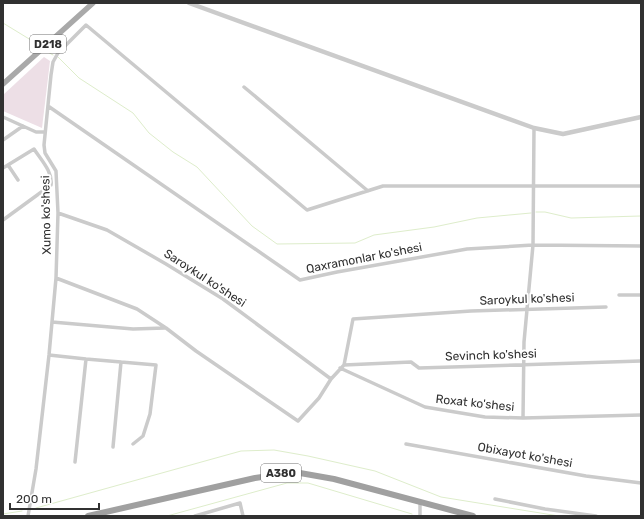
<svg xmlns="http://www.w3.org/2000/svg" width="644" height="519" font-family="Rubik,sans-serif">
<rect width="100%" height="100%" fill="#fff"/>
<path fill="#eddfe6" d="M44,57l6,4 -8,67 -39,-17v-16z"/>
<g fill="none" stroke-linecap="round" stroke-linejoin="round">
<path stroke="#deedcb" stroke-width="1" d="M3,23l36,22
M46,51l7,4
M58,57l21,21 54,35 16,20 24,19 24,15 55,59 25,18 78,-1 19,-8 60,-8 43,-9 54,-5
M536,212h9l26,6 70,-2
M36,508l205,-57 33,-1 34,6 67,15 66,26 118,19
M3,514l19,-3
M167,516l120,-33h21l104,31"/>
<path stroke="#cbcbcb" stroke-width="3.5" d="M244,87l124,104
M48,106l252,174 37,-8 130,-23 66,-4 108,1
M3,117l33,15h9
M3,140l20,-14
M8,165l10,15
M3,168l31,-19c7,11 19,23 17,36l-48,35
M58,213l49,17 59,34 57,35 108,80
M56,278l81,31 29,19 30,23 102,70 21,-23 12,-19 13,-14 9,-46 118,-8 135,-4
M619,295h22
M52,322l81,7 32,-1
M49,355l37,4 70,6 -6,49 -7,22 -10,8
M344,365l67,-3 8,6 222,-7
M340,368l85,39 60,10 38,1 118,-3
M523,418l1,-76 9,-97 1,-117
M406,444l180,32 55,7
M113,447l8,-85
M75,462l11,-103
M495,499l50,10 51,7
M28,516l8,-47 13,-114 7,-77 2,-65 -2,-42 -11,-18 -1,-8 7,-70 2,-13 5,-9 28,-28 221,185 76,-24h258
M195,516l45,-13 3,13
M420,516v-14"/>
<path stroke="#cbcbcb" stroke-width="4.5" d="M189,3l345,125 29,6 78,-17"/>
<path stroke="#a9a9a9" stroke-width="5.5" d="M3,84l90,-81"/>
<path stroke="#a0a0a0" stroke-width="6" d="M88,516l167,-38 35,-5h10l34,6 139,37"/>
</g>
<g text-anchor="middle" stroke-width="4" stroke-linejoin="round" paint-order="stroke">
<g fill="#fff" stroke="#6f6f6f" stroke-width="1">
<rect x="30" y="35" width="36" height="18" rx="3"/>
<rect x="261" y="464" width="40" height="18" rx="3"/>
</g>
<g font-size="11" font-weight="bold" fill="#313131">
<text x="48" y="48">D218</text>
<text x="281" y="477">A380</text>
</g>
<g font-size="12" fill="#313131" stroke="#fff">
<text transform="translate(46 215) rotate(-91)" y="4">Xumo ko'shesi</text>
<text transform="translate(364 258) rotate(-11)" y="4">Qaxramonlar ko'shesi</text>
<text transform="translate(205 278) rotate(33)" y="4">Saroykul ko'shesi</text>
<text transform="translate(527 299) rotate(-2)" y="4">Saroykul ko'shesi</text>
<text transform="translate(491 355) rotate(-2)" y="4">Sevinch ko'shesi</text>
<text transform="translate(475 403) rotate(6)" y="4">Roxat ko'shesi</text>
<text transform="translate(525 455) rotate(10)" y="4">Obixayot ko'shesi</text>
</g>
</g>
<rect width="644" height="519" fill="none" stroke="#313131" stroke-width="8"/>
<path d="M10 503v6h89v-6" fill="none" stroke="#313131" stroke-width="2"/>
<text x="16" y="503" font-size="12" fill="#313131" stroke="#ffffff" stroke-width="3" paint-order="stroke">200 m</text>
</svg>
